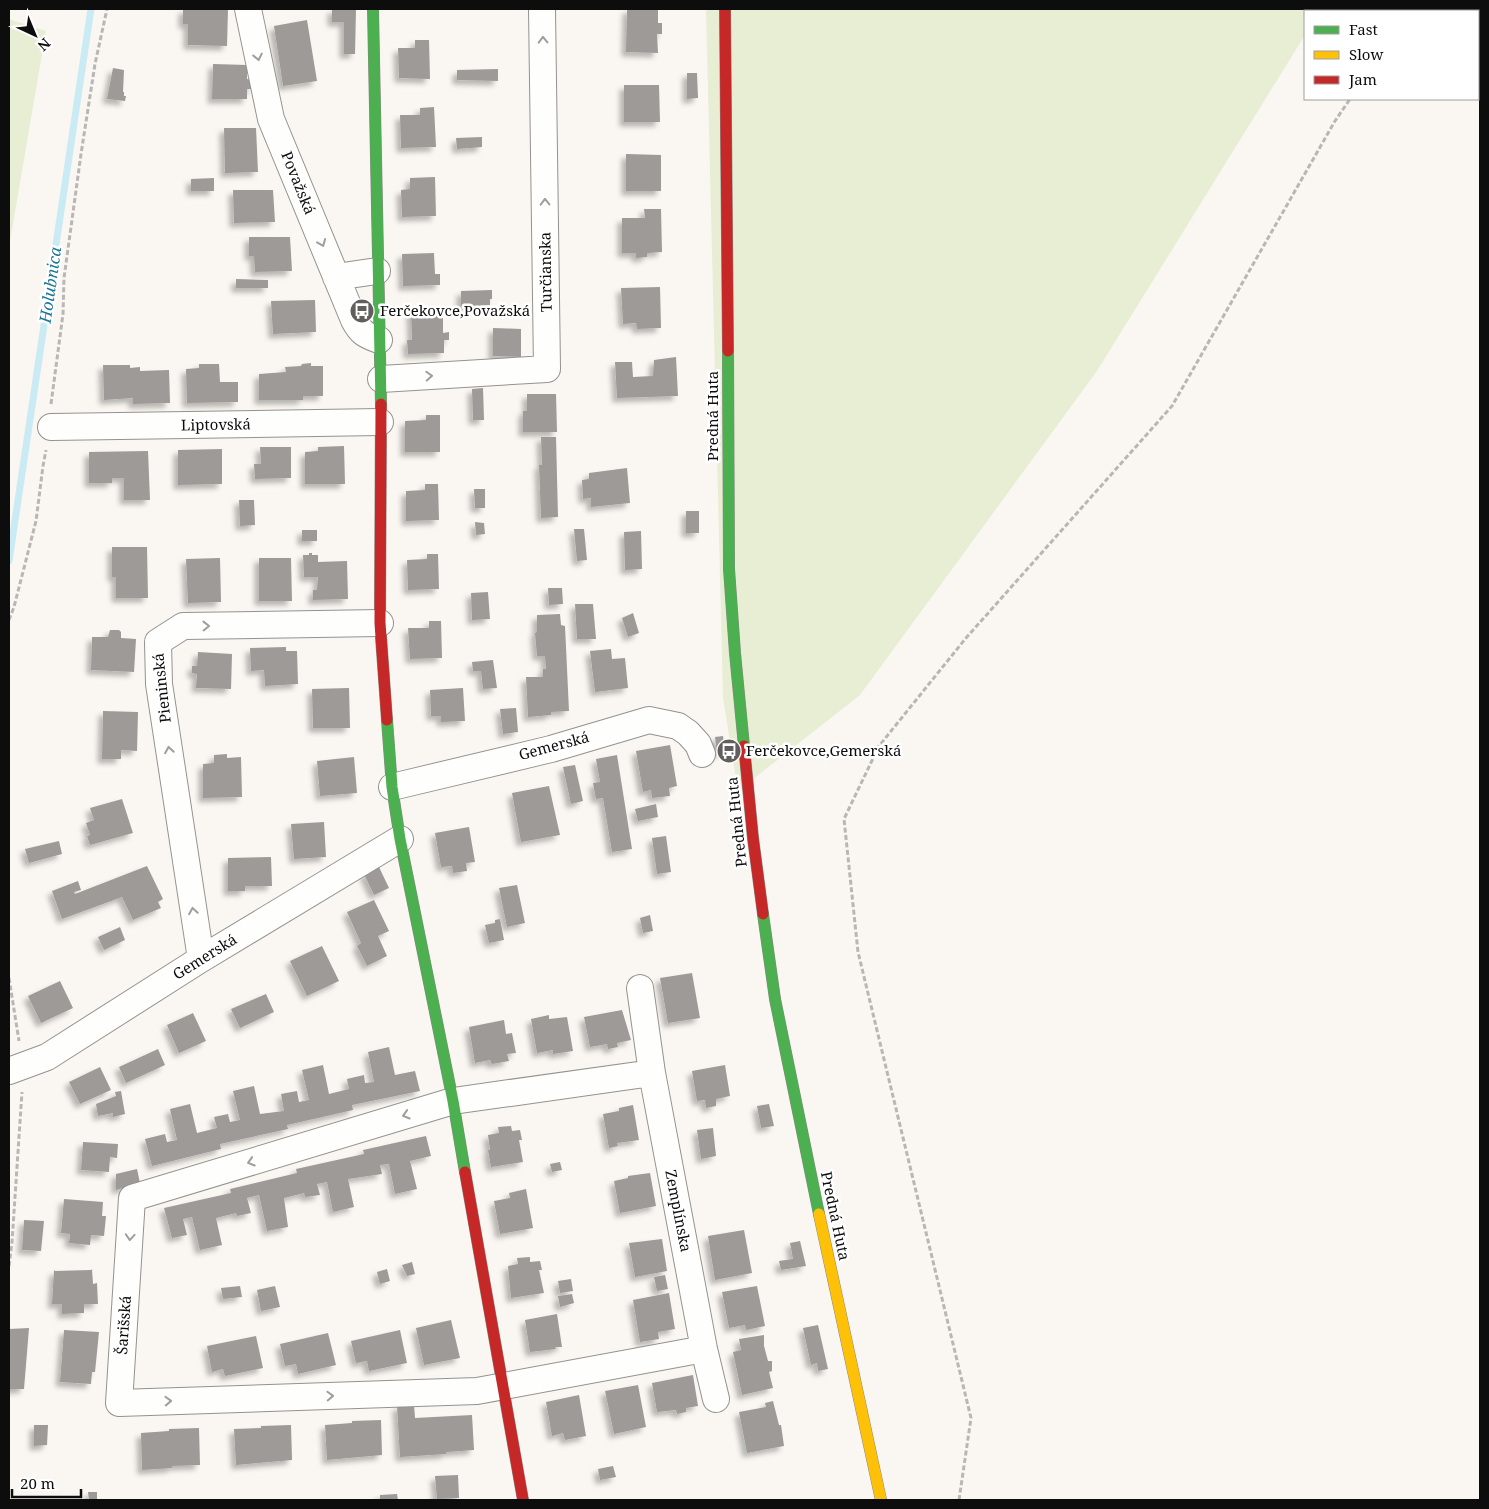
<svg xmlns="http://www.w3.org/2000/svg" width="1489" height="1509" font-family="'Noto Serif',serif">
<defs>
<filter id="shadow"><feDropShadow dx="-4.5" dy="4.5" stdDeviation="2.5" flood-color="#0004"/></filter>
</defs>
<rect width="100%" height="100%" fill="#faf7f2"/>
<path fill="#e7eed3" d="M706,9h615l-1,2h-15v24l-208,336 -237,324 -122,96 -15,-93z
M9,19l37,12 -37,216z"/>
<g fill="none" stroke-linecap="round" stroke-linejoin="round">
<path stroke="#caebf3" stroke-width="7" d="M9,561l82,-552"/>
</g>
<path fill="#9d9a98" filter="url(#shadow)" d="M183,9h45l-1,37 -39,-1v-21h-5z
M332,9h24l-1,45h-11v-32h-12z
M627,9h31v14h4v11h-5l1,19 -32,-1z
M307,20l10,61 -34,5 -9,-60z
M415,40h14l1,39 -31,-1 -1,-30h17z
M213,64l34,1v14l5,1v9h-5v10h-35z
M113,68l11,2 -1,22h1v4h2l-1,5 -18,-2z
M498,69v12l-41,-1v-10z
M687,73h10l1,25 -11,1z
M624,85h35l1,37h-36z
M434,107l2,40 -35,1 -1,-33h20v-7z
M224,128h32l2,44 -33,1z
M482,137v10l-25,2 -1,-11z
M626,154l35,1v36h-35z
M435,177l1,39 -34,1 -1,-27 9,-1v-11z
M214,178v13h-23v-12z
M233,190h40l2,32 -41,1z
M644,209h17l1,43 -15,1v4l-11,1v-5h-14v-35h23z
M249,237h41l2,34 -37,1 -1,-16h-5z
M434,253l1,21h5v11l-37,1 -1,-32z
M236,279l32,1v8h-32z
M660,287l1,41 -24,1 -1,-6 -13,1 -2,-36z
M492,290v9h-2v6l-29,1v-15z
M315,300l1,32 -43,2 -2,-33z
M443,308v25l6,-1v8h-5v13l-36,1 -1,-14h5l-1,-31z
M493,328l28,1v28l-28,-1z
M676,357l2,39 -61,2 -2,-36h17l1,15 20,-1 1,-16z
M311,363v3h12v30h-20v4h-44v-26l27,-2 -1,-5 16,-1 1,-2z
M199,364h20l1,18h18v20l-51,1 -1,-34 13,-1z
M103,365h27v3l10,-1v4l29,-1 1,33 -37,1v-6l-29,2z
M483,388l1,32h-11l-1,-31z
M527,394h29l1,38h-34v-21h4z
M426,415h14v37h-35v-31l21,-1z
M541,437h15l2,80 -17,1 -2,-53h3z
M344,446l1,38h-40v-32l13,-1v-4z
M260,447h31v31l-36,1 -1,-15h7z
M222,449v35l-44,1v-35z
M148,451l2,49h-26v-22h-12v5h-23v-31z
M627,468l3,35 -39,4v-9l-8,1 -1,-19 7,-1v-6z
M425,484h13l1,36 -33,1v-30l19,-1z
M474,489h11v19h-10z
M239,500h15l1,25 -15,1z
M686,511h13v22h-13z
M475,522l9,1 1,11 -9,1z
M574,529h10l3,31 -10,1z
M302,530h15v11h-15z
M641,531l1,38 -17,1 -1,-38z
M112,547h35l1,51h-32v-21h-4z
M309,553h3v2h6v7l29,-1 1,38 -35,1v-10h4l1,-13h-14l-1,-22h6z
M427,554h11l1,35 -31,1 -1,-30 20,-1z
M220,558l1,44 -33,1 -2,-44z
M259,558h32l1,43h-33z
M548,588h14l1,16 -14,1z
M488,592l2,27 -18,1 -1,-27z
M575,604h18l3,35h-19z
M633,613l6,20 -11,4 -6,-19z
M560,614l1,11 4,1 4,85 -18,1v3l-23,2 -2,-40h17v-8h3l-1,-13h-8l-2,-23 2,-1v-17z
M429,621h12l1,37 -32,1 -2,-31h21z
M110,630h9l2,2v6l15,1 -2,33 -43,-2 1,-33h16z
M286,647v4h11l1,33 -33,2 -1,-16 -13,1 -1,-23z
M611,649l1,10 13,-1 3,30 -33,4 -5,-41z
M198,652l34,2 -1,35 -35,-1 1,-14 -5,-1v-7h5z
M493,660l4,28 -14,1 -2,-18h-8l-1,-9z
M349,688l1,40h-37l-1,-39z
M463,688l2,33 -24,1v-6h-10l-1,-26z
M516,708l2,24 -15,2 -3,-25z
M103,711l35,1 -1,39 -16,-1v9h-19z
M723,736l2,15 -8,2 -2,-16z
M670,745l7,41 -8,2 1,8 -18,2 -1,-8 -8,2 -7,-41z
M227,754v4l14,-1 1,40 -39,1v-34l11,-1v-8z
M617,755l15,94 -20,3 -9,-54 -7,1 -3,-16 7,-1 -4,-23z
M354,757l3,36 -37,3 -3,-35z
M575,765l8,36 -12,3 -8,-37z
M549,786l11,49 -39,7 -9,-49z
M122,799l11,34 -43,12 -3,-9 3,-1 -4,-12 8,-3 -4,-12z
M656,804l2,13 -20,4 -3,-12z
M324,822l2,35 -32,2 -3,-35z
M469,827l6,35 -9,1 1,8 -14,2 -1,-7 -11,1 -6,-34z
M666,836l5,36 -14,2 -5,-36z
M59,841l3,13 -33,9 -4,-14z
M271,857l1,29h-27v5h-17v-33z
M147,866l16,33 -5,3 3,6 -28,12 -11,-23 -60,22 -10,-28 26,-10 3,9 -7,2 1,2z
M379,867l10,21 -15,7 -10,-21z
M517,885l8,38 -18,4 -8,-39z
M374,900l15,31 -11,5 9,20 -20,10 -10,-20 4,-3 -14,-31z
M650,915l3,16 -10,2 -3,-15z
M500,919l4,21 -15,3 -4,-18 10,-2v-3z
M120,927l5,13 -21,10 -6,-13z
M322,946l17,35 -32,15 -17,-35z
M692,973l8,45 -32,5 -8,-45z
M60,981l13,27 -32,15 -13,-27z
M266,994l8,18 -34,16 -9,-19z
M622,1010l9,30 -14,3 1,4 -10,2 -1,-5 -17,3 -6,-30z
M193,1013l13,28 -27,12 -12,-28z
M549,1015v4l18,-2 6,34 -20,3v-4l-16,3 -6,-34z
M504,1020l2,14 6,-1 4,20 -9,1 2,7 -17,3 -2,-4 -15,3 -6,-36z
M389,1047l6,28 20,-4 5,20 -68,14 1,5 -66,15 1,4 -68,15 1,5 -69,17 -7,-27 20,-5 2,8 10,-2 -7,-31 20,-5 7,29 20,-5 -3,-11 14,-3 2,8 10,-2 -7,-29 21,-5 6,28 24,-3 -3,-17 16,-3 2,11 10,-2 -7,-30 21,-5 6,29 20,-5 -2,-10 17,-4 1,8 9,-1 -6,-30z
M158,1049l7,16 -39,18 -7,-16z
M725,1065l5,31 -14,3v7l-10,2 -1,-8 -8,1 -5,-30z
M100,1067l11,23 -31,14 -11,-22z
M121,1091l4,23 -12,3v-4l-15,3 -2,-12 20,-8 -1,-4z
M769,1104l5,22 -13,2 -4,-22z
M633,1105l6,35 -22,3 1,3 -9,2 -6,-34 16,-3v-3z
M511,1126l1,5 8,-1 2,10h-3l4,22 -32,5 -3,-17h2l-2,-15 11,-2 -1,-6z
M713,1128l3,28 -15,3 -4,-29z
M426,1136l5,20 -21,5 7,28 -22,5 -6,-30 -9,1 2,9 -34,5 6,28 -21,5 -6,-30 -10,2 3,11 -15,2 -1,-4 -20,5 4,29 -21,4 -8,-36 -12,3 4,15 -14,3 -1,-3 -20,5 6,27 -22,5 -8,-33 -9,2 4,16 -15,3 -8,-30 67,-15 -1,-4 67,-16 -1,-4 68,-15 -1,-4z
M83,1142l35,2 -1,14 -7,-1 -1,15 -28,-2z
M560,1162l2,8 -10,2 -2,-8z
M137,1169l3,14 -24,7v-16z
M650,1173l6,33 -36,7 -6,-32 14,-3v-2z
M526,1189l7,39 -33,6 -6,-33 16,-3 -1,-5z
M64,1199l39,3 -1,14h4l-2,20 -13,-1 -1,10 -21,-2 1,-9 -9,-1z
M24,1220l20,1 -3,30 -19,-1z
M744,1230l8,43 -37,7 -7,-44z
M662,1239l5,32 -32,6 -6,-34z
M800,1241l6,25 -25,4 -2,-9 14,-2 -3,-16z
M530,1257v5l10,-1 2,9h-3l5,23 -33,5 -3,-32 10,-2 -1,-6z
M412,1262l3,12 -8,2 -5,-11z
M92,1269l1,15 4,-1 1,21h-14v9l-22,1v-10h-10l2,-34 1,1 36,-1z
M387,1269l3,12 -10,3 -3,-12z
M665,1275l3,14 -11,2 -3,-14z
M571,1279l2,12 -13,2 -2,-12z
M240,1286l2,11 -19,2 -2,-11z
M275,1286l5,21 -19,4 -4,-21z
M757,1286l8,40 -19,4 -1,-5 -16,3 -7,-36z
M669,1293l6,36 -17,3 1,7 -19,3 -7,-42z
M572,1294l2,9 -14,4 -2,-11z
M557,1314l5,33h-7l1,2 -26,3 -5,-32z
M451,1320l9,38 -36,7 -8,-37z
M818,1325l10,44 -10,2 -1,-8 -6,2 -8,-37z
M29,1328l-5,61h-15v-60z
M64,1330l35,2 -4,40h-3l-1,12 -31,-2z
M400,1330l7,33 -38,8 -2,-10 -11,2 -5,-22z
M328,1333l8,32 -38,9 -2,-10 -11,2 -5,-22z
M764,1335v11l4,15h4v10l-3,1 4,16 -31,7 -9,-43 8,-2 -2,-11z
M256,1336l7,32 -38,8 -2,-7 -11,3 -5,-26z
M693,1375l5,31 -12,2v4l-9,2 -1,-4 -19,2 -5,-29z
M638,1385l8,42 -32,7 -9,-43z
M579,1395l7,41 -21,4 -2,-7 -11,3 -6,-34z
M773,1401l6,24h2l3,21 -37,7 -8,-41 27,-5 -1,-4z
M414,1405l1,13 57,-3 2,35 -28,2v2l-46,3 -3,-51z
M381,1420l1,35 -55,5 -2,-35 27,-2v-2z
M34,1425h14l-1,20 -13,1z
M291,1425l1,35 -56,5 -2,-36 27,-1v-2z
M199,1428l1,37 -28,1v2l-30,2 -1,-37 28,-2v-2z
M613,1466l3,11 -16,3 -2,-11z
M458,1475l1,23 -22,1 -2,-23z
M88,1492h9v8h-8z
M397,1494l1,6h-18v-5z"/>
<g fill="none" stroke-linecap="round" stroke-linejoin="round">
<defs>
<path id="street" d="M248,9l23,110 83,201c7,13 11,15 25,20
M336,277l41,-6
M381,379l166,-10 -5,-360
M51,427l329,-5
M392,787l159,-38 98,-29 29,6 10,7 10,11 4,10
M201,959l-42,-275 -1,-42 25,-16 197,-3
M640,988l12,85 -199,28 -321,97 -13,205 358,-12 227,-42
M9,1071l38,-14 154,-98 199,-120
M652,1073l52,276 12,50"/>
<path id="fast" d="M373,9l8,395
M728,351l1,218 6,84 9,93
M387,720l5,67 8,52 53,262 12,71
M763,914l12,85 44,215"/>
<path id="slow" d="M819,1214l62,286"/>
<path id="jam" d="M725,9l3,342
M381,404l-1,219 7,97
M744,746l9,92 10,76
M465,1172l58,328"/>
</defs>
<use href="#street" stroke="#949290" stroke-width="28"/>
<use href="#fast" stroke="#8a8987" stroke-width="12"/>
<use href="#slow" stroke="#8a8987" stroke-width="12"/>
<use href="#jam" stroke="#8a8987" stroke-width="12"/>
<path stroke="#b8b7b6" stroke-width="3" stroke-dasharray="5 2.5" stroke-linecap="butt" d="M1408,11l2,-2
M51,404l12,-90 1,-36 17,-124 14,-90 12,-55
M9,620l5,-13 22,-86 7,-55 3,-16
M9,978l10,63
M9,1266l3,-24 10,-150
M959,1500l12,-82 -113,-466 -14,-133 35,-73 87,-108 206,-232 163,-285 15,-22"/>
<use href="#street" stroke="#fefefd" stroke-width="26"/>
<use href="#fast" stroke="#4caf50" stroke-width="11"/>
<use href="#slow" stroke="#ffc107" stroke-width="11"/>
<use href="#jam" stroke="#c62828" stroke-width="11"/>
</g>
<defs><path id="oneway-chevron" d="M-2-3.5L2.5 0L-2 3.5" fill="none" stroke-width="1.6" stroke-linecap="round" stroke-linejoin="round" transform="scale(1.25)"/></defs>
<g stroke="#9e9e9d">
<use href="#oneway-chevron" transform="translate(543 40) rotate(-91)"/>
<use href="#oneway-chevron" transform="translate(258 57) rotate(78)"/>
<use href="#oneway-chevron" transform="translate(545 202) rotate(-91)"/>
<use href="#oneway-chevron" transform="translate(322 243) rotate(68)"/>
<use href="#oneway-chevron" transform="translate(429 376) rotate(-3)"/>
<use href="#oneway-chevron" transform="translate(206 626) rotate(-1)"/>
<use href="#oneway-chevron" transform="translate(169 750) rotate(-99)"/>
<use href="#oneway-chevron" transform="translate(193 911) rotate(-99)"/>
<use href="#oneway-chevron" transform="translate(406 1115) rotate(163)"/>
<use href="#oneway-chevron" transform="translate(251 1162) rotate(163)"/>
<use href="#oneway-chevron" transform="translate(130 1237) rotate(94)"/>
<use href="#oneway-chevron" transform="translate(330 1396) rotate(-2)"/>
<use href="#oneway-chevron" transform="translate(168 1401) rotate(-2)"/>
</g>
<defs>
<symbol id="bus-disc" viewBox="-11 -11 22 22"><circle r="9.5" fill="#605f5d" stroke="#fff"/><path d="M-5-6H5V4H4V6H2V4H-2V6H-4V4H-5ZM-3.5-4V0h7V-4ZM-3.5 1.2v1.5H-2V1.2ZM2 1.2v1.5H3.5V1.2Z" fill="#fff"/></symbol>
</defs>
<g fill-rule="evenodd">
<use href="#bus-disc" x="348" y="297" width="28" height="28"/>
<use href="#bus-disc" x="715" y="737" width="28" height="28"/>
</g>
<g text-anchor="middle" stroke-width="5" stroke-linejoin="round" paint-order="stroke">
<g font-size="15" fill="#0d0d0d" stroke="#fff">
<text transform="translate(298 183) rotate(68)" y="5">Považská</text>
<text transform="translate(546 272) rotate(-91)" y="5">Turčianska</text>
<text transform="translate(713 416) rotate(-90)" y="5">Predná Huta</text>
<text transform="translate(216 425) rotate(-1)" y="5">Liptovská</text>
<text transform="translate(162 688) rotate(-96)" y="5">Pieninská</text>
<text transform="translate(554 746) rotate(-15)" y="5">Gemerská</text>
<text transform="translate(737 822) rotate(-96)" y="5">Predná Huta</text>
<text transform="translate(205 957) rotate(-32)" y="5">Gemerská</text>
<text transform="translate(678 1211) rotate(79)" y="5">Zemplínska</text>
<text transform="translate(835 1216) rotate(78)" y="5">Predná Huta</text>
<text transform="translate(124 1325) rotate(-86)" y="5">Šarišská</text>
</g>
<g font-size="15" fill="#0d0d0d" stroke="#fff" text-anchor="start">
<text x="380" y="316">Ferčekovce,Považská</text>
<text x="746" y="756">Ferčekovce,Gemerská</text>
</g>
<g font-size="16" font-style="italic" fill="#1c7699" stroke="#fff">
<text transform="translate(50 285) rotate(-82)" y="6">Holubnica</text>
</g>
</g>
<rect width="1489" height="1509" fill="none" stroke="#0d0d0d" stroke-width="20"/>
<rect x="1304" y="10" width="175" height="90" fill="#ffffff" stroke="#9e9e9e"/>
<rect x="1314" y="26" width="25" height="8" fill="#4caf50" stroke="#9e9e9e"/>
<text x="1349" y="35" font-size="15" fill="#0d0d0d">Fast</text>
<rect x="1314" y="51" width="25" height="8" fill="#ffc107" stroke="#9e9e9e"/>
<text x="1349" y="60" font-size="15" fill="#0d0d0d">Slow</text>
<rect x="1314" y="76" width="25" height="8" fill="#c62828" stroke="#9e9e9e"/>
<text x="1349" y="85" font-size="15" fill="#0d0d0d">Jam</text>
<g transform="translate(35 35) rotate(136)" stroke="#ffffff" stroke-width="4" paint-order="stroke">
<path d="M0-4L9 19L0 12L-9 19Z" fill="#0d0d0d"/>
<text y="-8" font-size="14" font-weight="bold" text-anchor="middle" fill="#0d0d0d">N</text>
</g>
<path d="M12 1489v8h69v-8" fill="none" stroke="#0d0d0d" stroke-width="2.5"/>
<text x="20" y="1489" font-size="15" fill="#0d0d0d" stroke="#ffffff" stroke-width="4" paint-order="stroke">20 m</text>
</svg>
